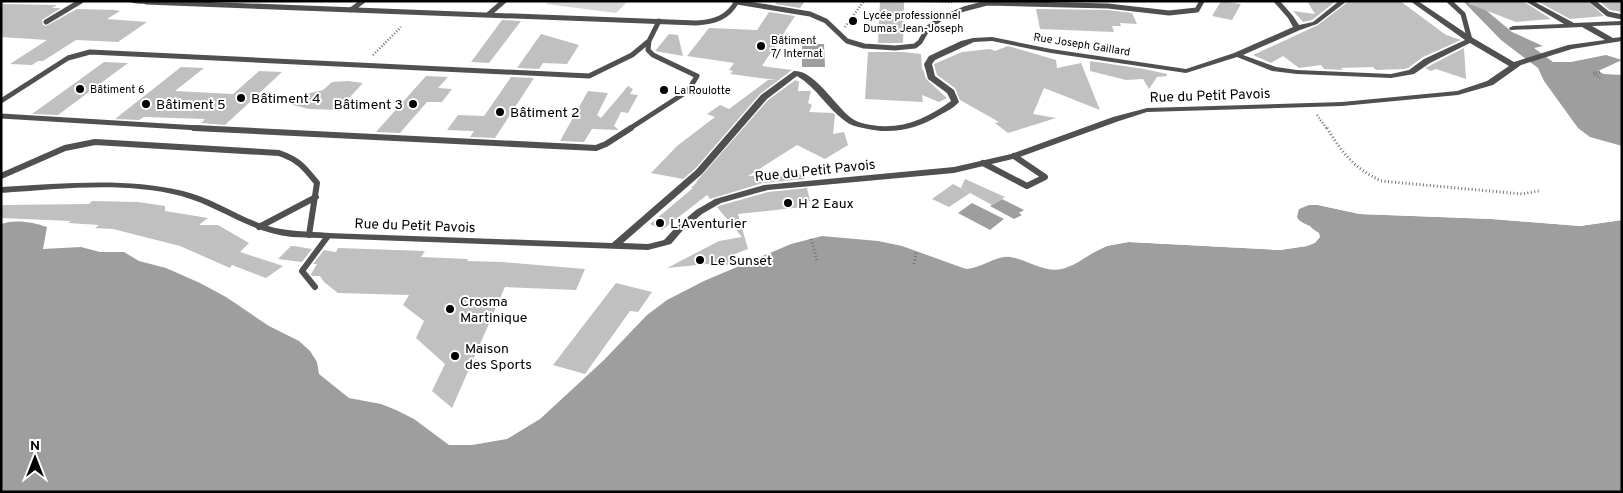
<svg xmlns="http://www.w3.org/2000/svg" width="1623" height="493" font-family="Overpass,sans-serif">
<rect width="100%" height="100%" fill="#fff"/>
<path fill="#d7d7d7" d="M550,1h78l-12,12 -70,-9z"/>
<path fill="#9e9e9e" d="M1463,1h12l37,31 31,14 -9,2 19,14h18l35,-7 16,5 -24,11 6,3 18,1v71l-32,-9 -12,-9 -34,-47 -6,-13 -37,-28z
M802,44h22l1,23h-23z
M1002,199l22,11 -5,3 3,2 -8,4 -24,-13z
M972,203l32,16 -14,11 -32,-17z
M1309,205h9l42,9 132,5 88,7 42,-6v272h-1621v-268c14,-5 32,-2 46,3l-4,22 38,-2 19,5h24l15,9 27,7 34,15 26,14 43,29 30,15 11,10 7,11 2,12 30,24 32,6 15,6 18,9 35,26h23l35,-6 33,-20 64,-59 43,-45 20,-15 37,-19 87,-37 31,-8 56,5 24,5 64,23c16,-1 31,-14 44,-12 17,2 34,16 52,12 16,-4 29,-17 44,-23 7,-2 16,-3 23,-4l151,8 27,-4 13,-9 -10,-11 -10,-4 -3,-5 2,-8z"/>
<path fill="#fff" d="M1318,202l43,10 30,2 101,3 88,6 42,-5v2l-42,6 -88,-7 -132,-5 -42,-9h-15z
M1294,217l25,16 1,4 -5,6 -8,3 -27,4 -151,-8 -22,4 -47,23 -19,-2 -18,-7 1,-2 17,7 19,2 46,-23 23,-4 151,7 26,-3 7,-3 4,-4 -1,-2 -7,-7 -11,-4z"/>
<path fill="#c0c0c0" d="M777,1h28l-5,7 -25,-4z
M880,1l24,1 -1,41h-25z
M1221,1l20,3 -9,16 -20,-4z
M1307,1h29l-24,19 -9,2 -10,-11 22,3z
M1349,1h51l46,34 15,5 -38,17 -15,11 -4,1 -28,1 -3,-3 -32,1 2,2 -19,-1 -3,-4 -22,3 -16,-12 -12,7 -18,-8 65,-30z
M1469,1h54l28,18 -35,3 -47,-18z
M1537,1h51l16,15 -34,3z
M1599,1h23v11l-12,-2z
M1,4l56,1 -5,3h9l-19,12 1,5 3,1 31,-17 38,1 5,1 -13,8 40,3 -29,20 -42,-2 -33,21h-5l-6,4 -22,-1 37,-24 -46,-3z
M1036,9l72,1 24,3 5,11 -17,-1 1,3h-9l2,6 -74,-3z
M769,12l26,4 -33,50 30,4 -32,24 -65,75 -12,10 -32,-6 26,-27 38,-29 -8,-3 13,-9 9,4 39,-29h8l-46,-6 3,-3 -4,-1 5,-7 -47,-7 22,-28 48,2z
M502,20l19,1 -32,42 -18,-1z
M541,34l38,11 -12,19 -24,-1 -4,6 -22,-1z
M669,34l9,1 5,21 -28,-5z
M1008,46l48,14 1,8 24,-5 19,47 -56,-22 -11,26 23,4 -48,15 -13,-10 4,-1 -39,-22 -5,-12 -18,-13 -3,-11 28,-12 28,-3 5,2z
M1464,48l2,31 -30,-10 -5,2 -6,-3z
M868,52h35l18,2 1,16 1,-1 3,10 21,19 -8,4 -17,-7 1,7 -58,-3z
M1090,61l54,8 23,5v2l-10,1 -8,12 -6,-10 -17,1 -36,-9z
M104,62l24,1 -70,52 -26,-1z
M181,67l23,1 -29,23 58,3 26,-23 23,1 -57,53 -24,-2 4,-4 -61,-2 -5,3 -24,-1z
M426,76l22,1 -10,11 14,1 -10,13h-15l-27,31 -24,-1z
M511,77l23,1 -39,60 -25,-1 4,-6 -27,-1 11,-15 26,1z
M797,79l-1,2h3l-1,10h13l-3,12 4,2 -3,7 24,1 2,2 -2,19 11,-2 4,13 -23,14 -28,-14 -49,31 55,-2 2,5 -42,4 -53,16 -3,-4 -45,35 -12,-6 43,-36h-2l6,-6h-1l72,-82z
M348,81l15,2 -25,27 -29,-1 -32,-8 46,-11 9,-8z
M628,86l5,3 -3,5 8,1 -10,18 -7,-1 -7,14 5,4 -27,-1 -8,13 -24,-1 28,-50 20,2 -11,22 4,3z
M965,179l40,18 -13,8 -31,-17z
M953,184l17,9 -21,14 -17,-8z
M807,188l3,13h-8l2,6 -66,7 10,35 -13,5 5,5 -13,6 -4,-4 -15,3 -41,4 52,-27 23,-4 -25,-30 5,-2 46,-13z
M92,201l46,1 27,4v5l43,7 -9,7h19l31,18 -9,9 43,14 -17,12 -34,-13 -2,3 -50,-22 -67,-17 -18,-1 4,-3 -31,-2 3,-2 -70,-3v-13l88,-1z
M291,246h3l18,3 -10,13 -24,-3z
M338,248l87,3 -4,6 47,2 -1,2 35,1 83,7 -9,21 -71,-3 -53,121 -20,-17 13,-27 -29,-26 8,-17 -21,-16 6,-10 -71,-2 -14,-11 -4,-6h-8l-1,-2 6,-10h-4l11,-14 12,2z
M616,283l36,9 -14,20 -8,-1 -45,63 -32,-9z"/>
<g fill="none" stroke-linecap="round" stroke-linejoin="round">
<path stroke="#727272" stroke-width="2.5" stroke-dasharray="1 2" stroke-linecap="butt" d="M924,1l28,1
M845,27l19,-26
M373,55l28,-28
M1600,72l-7,1 7,5
M1317,115l10,14"/>
<path stroke="#727272" stroke-width="3" stroke-dasharray="1 2.5" stroke-linecap="butt" d="M1327,128c16,26 26,39 54,53l141,13 17,-3
M811,239l6,21
M914,264l2,-12"/>
<path stroke="#505050" stroke-width="5" d="M1449,1l14,13 7,26
M1592,1l16,13 14,3
M146,2l550,21c18,-1 32,-5 41,-22
M737,2l73,12 16,7 21,20 17,5 31,2 20,-2 5,-4 8,-14 12,-9 24,-10 23,-6 121,3 61,7 28,-3 5,-9
M351,10l12,-9
M489,14l15,-13
M46,22l35,-21
M1,101l67,-43 22,-6 499,24 43,-21 17,-14 10,-20
M1,116l214,13
M629,129l59,-38 9,-15 -44,-21 -5,-5 1,-9"/>
<path stroke="#505050" stroke-width="6" d="M194,128l402,20 10,-4 25,-16
M983,163l44,23 18,-9 -31,-21
M1,176l64,-28 30,-6 184,11c20,7 25,14 38,30l-8,52
M259,227l57,-30
M315,287l-13,-16 26,-35"/>
<path fill="#505050" fill-rule="evenodd" d="M128,1h21v1c-4,3 -16,2 -21,-1z
M1273,1h7l13,15 6,9 14,-3 26,-21h8l-30,23 -17,6 -57,25 33,12 21,3 94,4 18,-4 15,-11 41,-19 -55,-39h8l55,37 41,24 54,-17 37,-5 -23,-13 -72,3 -1,-2 4,-2 51,-2 -39,-23h8l41,22 48,-2v4l-30,1 21,12 9,-1v4l-50,8 -51,16 -28,20 -35,10 -116,11 -195,6 -28,9 -102,37 -63,15 -186,17 -47,13 -19,11 -19,16 -12,14 -23,6 -356,-13c-44,-5 -71,-30 -111,-41 -58,-15 -121,-7 -180,-3v-6c61,-3 122,-10 182,4 30,7 55,26 85,35 19,6 40,5 60,7l284,10 84,-73 65,-75 33,-24c19,-2 42,35 56,46 6,5 14,7 21,8 31,5 55,-6 80,-24l-4,-8 -19,-14 -4,-15 5,-8 32,-15 12,-3 19,-1 59,12 135,20 48,-16 59,-26 -5,-9zM992,41l59,12 135,20 51,-16 35,14 25,3 94,4 23,-4 16,-11 40,-20 39,23 -22,15 -30,10 -115,11 -195,6 -34,9 -102,37 -57,13 -190,18 -49,14 -19,11 -19,16 -13,14 -16,4 -25,-1 79,-69 65,-75 30,-23c20,12 30,32 48,45 5,4 12,6 18,7 28,7 52,2 77,-13 7,-4 14,-7 19,-13l-5,-12 -19,-14 -3,-12 3,-4 39,-18z"/>
</g>
<g fill="#000" stroke="#fff" stroke-width="2">
<circle cx="853" cy="21" r="5"/>
<circle cx="761" cy="46" r="5"/>
<circle cx="80" cy="89" r="5"/>
<circle cx="664" cy="90" r="5"/>
<circle cx="241" cy="98" r="5"/>
<circle cx="146" cy="104" r="5"/>
<circle cx="413" cy="104" r="5"/>
<circle cx="500" cy="112" r="5"/>
<circle cx="788" cy="203" r="5"/>
<circle cx="660" cy="223" r="5"/>
<circle cx="700" cy="260" r="5"/>
<circle cx="450" cy="309" r="5"/>
<circle cx="455" cy="356" r="5"/>
</g>
<g text-anchor="middle" stroke-width="4" stroke-linejoin="round" paint-order="stroke">
<g font-size="11" fill="#000" stroke="#fff" text-anchor="start">
<text x="863" y="19">Lycée professionnel<tspan x="863" dy="13">Dumas Jean-Joseph</tspan></text>
<text x="771" y="44">Bâtiment<tspan x="771" dy="13">7/ Internat</tspan></text>
<text x="90" y="93">Bâtiment 6</text>
<text x="674" y="94">La Roulotte</text>
</g>
<g font-size="11" fill="#000" stroke="#fff">
<text transform="translate(1082 44) rotate(9)" y="4">Rue Joseph Gaillard</text>
</g>
<g font-size="14" fill="#000" stroke="#fff">
<text transform="translate(1210 95) rotate(-2)" y="5">Rue du Petit Pavois</text>
<text transform="translate(815 170) rotate(-6)" y="5">Rue du Petit Pavois</text>
<text transform="translate(415 225) rotate(2)" y="5">Rue du Petit Pavois</text>
</g>
<g font-size="14" fill="#000" stroke="#fff" text-anchor="start">
<text x="251" y="103">Bâtiment 4</text>
<text x="156" y="109">Bâtiment 5</text>
<text x="403" y="109" text-anchor="end">Bâtiment 3</text>
<text x="510" y="117">Bâtiment 2</text>
<text x="798" y="208">H 2 Eaux</text>
<text x="670" y="228">L'Aventurier</text>
<text x="710" y="265">Le Sunset</text>
<text x="460" y="306">Crosma<tspan x="460" dy="16">Martinique</tspan></text>
<text x="465" y="353">Maison<tspan x="465" dy="16">des Sports</tspan></text>
</g>
</g>
<rect width="1623" height="493" fill="none" stroke="#000000" stroke-width="5"/>
<g transform="translate(35 458)" stroke="#ffffff" stroke-width="4" paint-order="stroke">
<path d="M0-4L9 19L0 12L-9 19Z" fill="#000000"/>
<text y="-8" font-size="14" font-weight="bold" text-anchor="middle" fill="#000000">N</text>
</g>
</svg>
